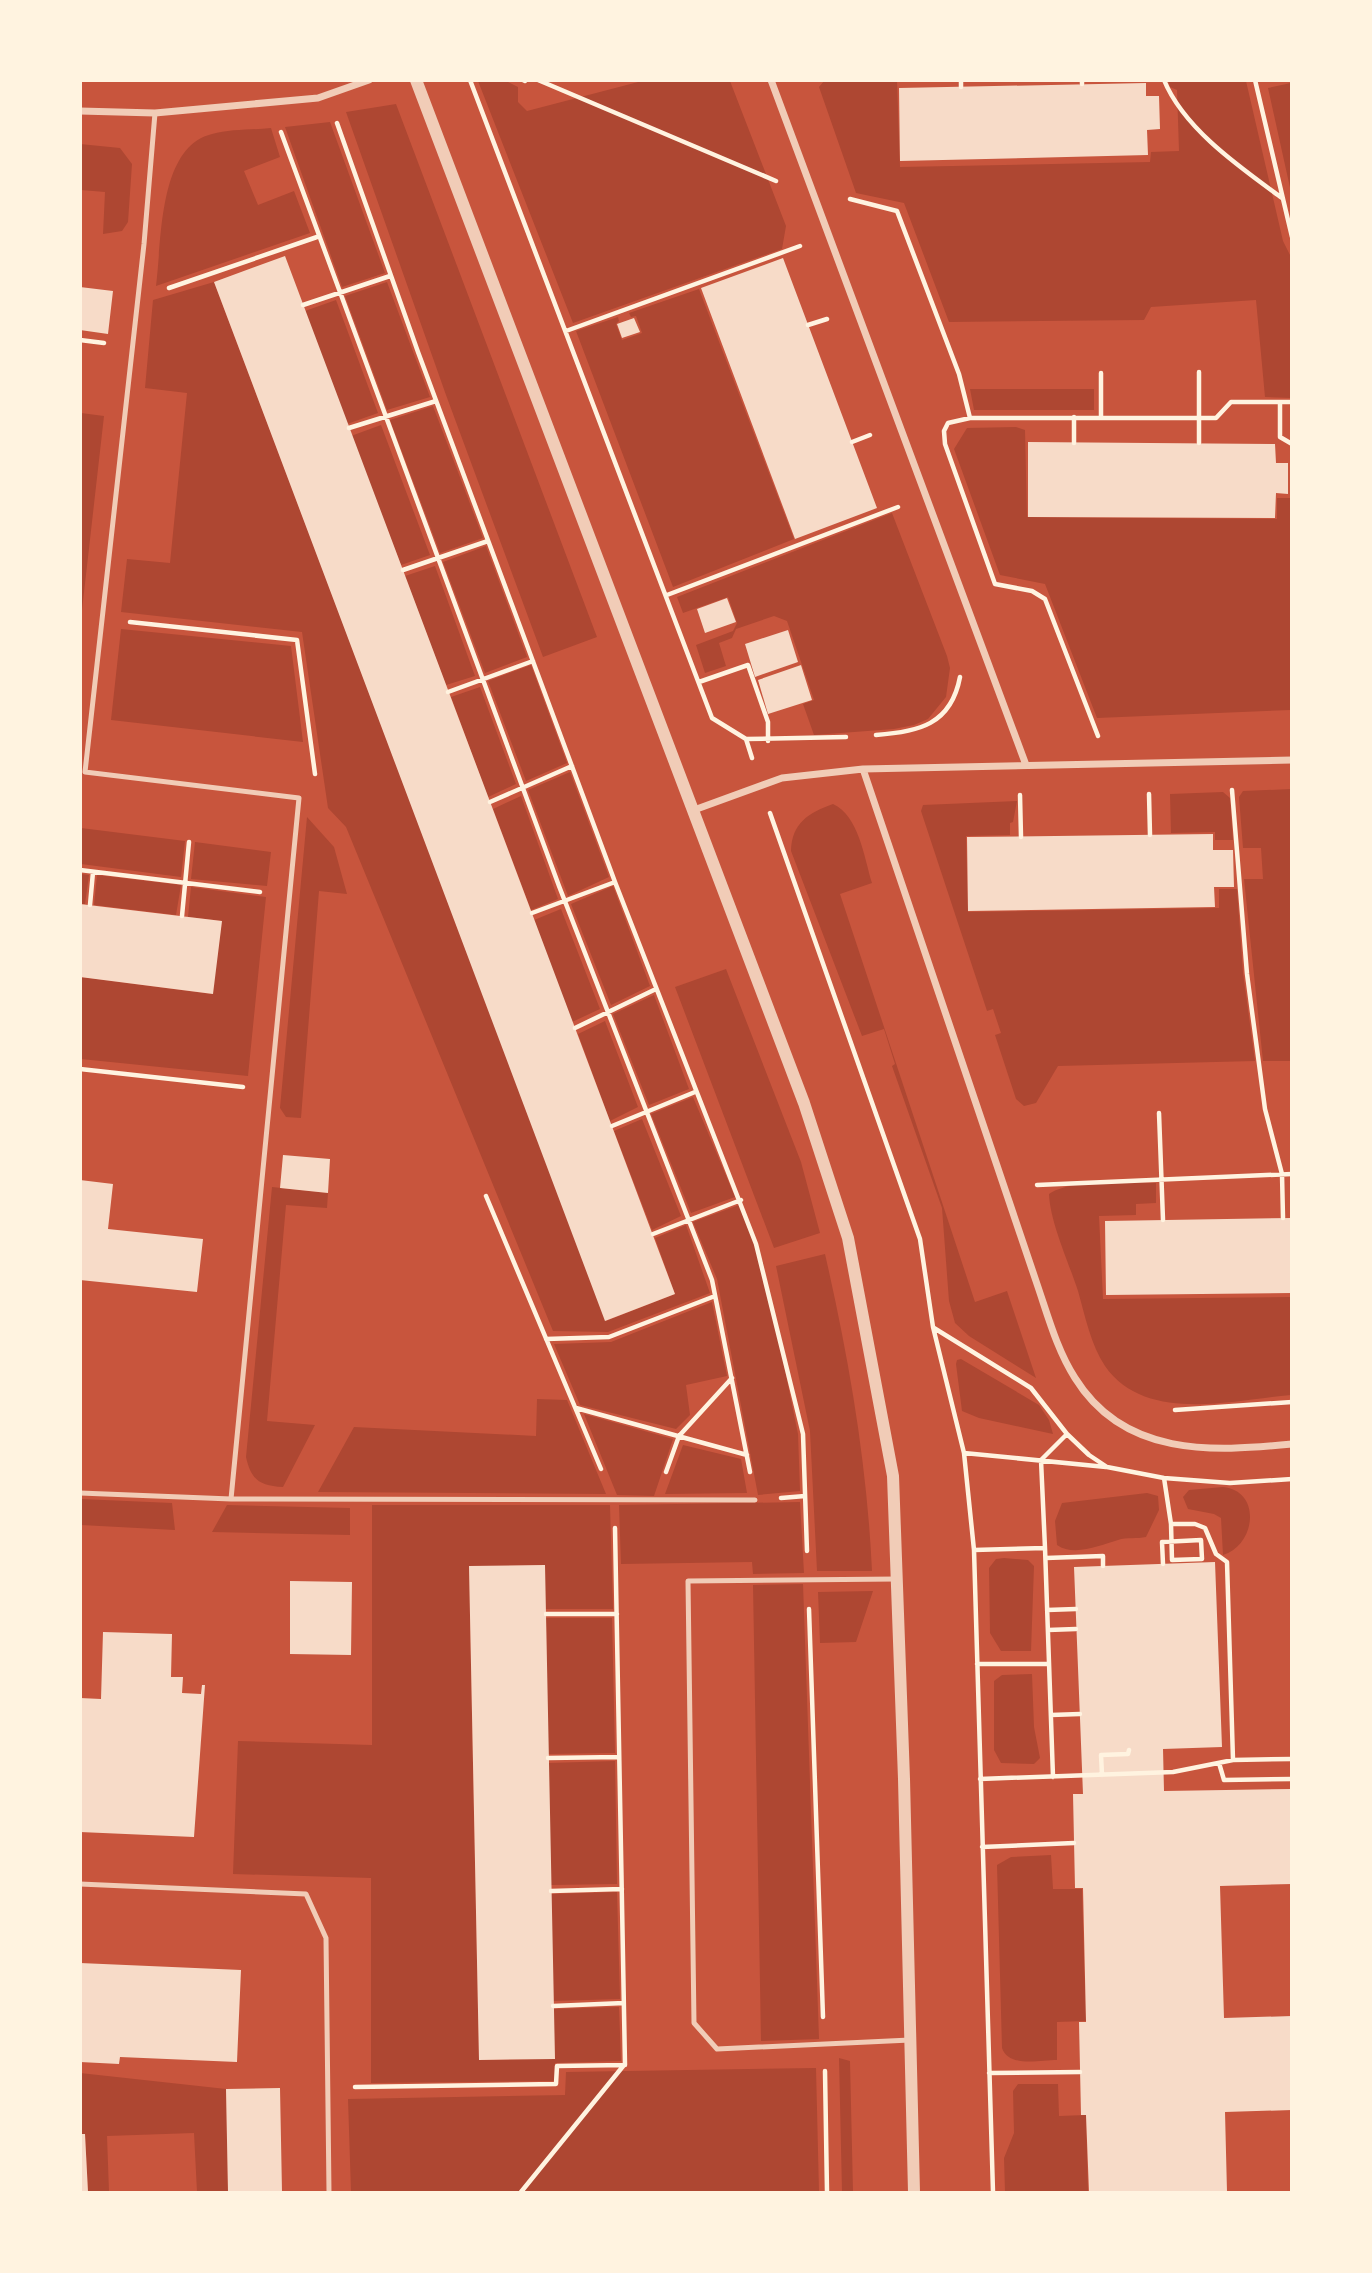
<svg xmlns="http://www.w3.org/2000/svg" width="1372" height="2273" font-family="'Asap Condensed',sans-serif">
<rect width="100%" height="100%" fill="#c8553d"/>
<path fill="#ae4732" d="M478,81h28l12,6v15l9,9 115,-30h88l56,145 -4,23 -209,74z
M824,81h73l3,86 250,-5 1,-10 28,-1 -2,-61 -7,-3 -2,-6h78l37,160 8,16v141l-26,-1 -9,-97 -105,7 -7,13 -195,2 -45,-119 -48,-10 -37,-106z
M1291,83h1l-1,109 -23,-104z
M396,104l201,533 -54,20 -97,-262 -100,-283z
M330,122l55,151 -43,14 -57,-160z
M271,128l9,29 -36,14 14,34 36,-14 16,42 -154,53c6,-45 2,-139 56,-152 18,-5 40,-4 59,-6z
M80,144l40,4 12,16 -4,58 -6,9 -19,3 2,-42 -24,-2z
M214,282l392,1039 69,-27 -20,-56 31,-13 24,68 -102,39 -55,-1 -207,-504 -18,-19 -26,-176 -181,-20 6,-53 43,4 17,-170 -42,-5 8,-88z
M387,282l43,115 -43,13 -42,-114z
M699,289l95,250 -121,48 -97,-256 42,-14 1,4 -3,3 6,16 20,-7 -6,-17 -5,1 -2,-4z
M336,300l42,113 -31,11 -42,-113z
M970,389h124v21h-120z
M433,406l50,132 -43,15 -50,-133z
M1290,407h1v303l-194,8 -52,-134 -45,-9 -46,-126 13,-21 49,-1 9,3 2,87 250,2v-21h14z
M81,413l23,3 -22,194h-2z
M381,425l49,130 -29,10 -50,-129z
M892,513l55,143 3,12 -4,29 -18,22 -14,6 -20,4 -80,6 -11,-31 11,-4 -27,-79 -13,-5 -38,13 -4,9 -13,5 7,23 -21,7 -9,-28 37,-14 4,-8 -9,-26 -45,16 -6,-16z
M486,546l41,111 -42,16 -42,-111z
M435,566l40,110 -29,9 -41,-109z
M121,629l170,17 12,96 -192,-22z
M531,665l36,98 -41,18 -38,-100z
M480,687l36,97 -28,13 -37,-100z
M570,772l39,105 -41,19 -40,-106z
M1291,789v272h-28l-19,-182h19l-2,-31h-18l-4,-51 4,-6z
M1223,792l7,6 3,42h-18v-8l-44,1 -1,-39z
M521,796l37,103 -27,11 -38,-101z
M1017,801l-4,21 -3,1v12l-44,1 2,76 251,-4v-19h18l6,84 12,88 -197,5 -22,37 -12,3 -8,-7 -21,-64 6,-2 -8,-24 -6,2 -66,-200 2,-6z
M833,804c26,12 31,53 39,79l-32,11 135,408 32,-11 29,87 -67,-42 -14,-13 -6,-22 -7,-93 -50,-142 3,-2 -11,-35 -22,7 -71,-185c1,-28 17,-38 42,-47z
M307,817l27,30 13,47 -28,-3 -18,227 -15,-1 -6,-9z
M81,828l104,13 -4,36 -100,-13z
M195,842l76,10 -4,34 -76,-7z
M81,874l8,1 -4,29h-4z
M97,875l84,10 -5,30 -82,-10z
M613,886l37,100 -39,19 -40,-101z
M191,887l75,10 -18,179 -167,-17v-82l131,17 10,-73 -34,-4z
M561,909l39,100 -28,13 -38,-102z
M726,969l75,193 19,71 -46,15 -99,-261z
M654,995l35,94 -40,16 -36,-91z
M605,1021l33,86 -28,14 -32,-87z
M693,1097l42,100 -44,16 -40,-99z
M642,1119l39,97 -29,14 -38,-99z
M1156,1183v20l-20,1v11l-37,1 4,83 188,-2v98c-57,5 -146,29 -186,-29 -14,-21 -20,-50 -27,-75 -9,-28 -28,-69 -29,-97 22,-15 80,-12 107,-11z
M272,1187l56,6 -1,15 -41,-3 -19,216 48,4 -32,62c-23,-1 -32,-7 -37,-30z
M739,1205l24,57 35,172 2,57 -42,4 -41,-216 -24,-57z
M825,1254c24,105 42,209 47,317h-55l-7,-140 -34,-165z
M712,1302l15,74 -41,9 4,30 -14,14 -96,-24 -26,-61 57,-2z
M961,1359l78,46 10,15 4,14 -74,-16 -17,-7 -6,-47 1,-4z
M537,1399l30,1 39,94 -288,-2 36,-65 182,9z
M584,1414l89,25 -19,57 -37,-1z
M683,1445l58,14 6,34 -82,1z
M1223,1487c39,4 33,58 0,68l-2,-37 -7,-4 -26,-5 -5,-12 6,-7z
M1147,1493l11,3 1,14 -13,27c-9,2 -19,0 -28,3 -17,5 -44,17 -61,5l-2,-24 7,-18z
M81,1499l91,4 3,27 -94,-5z
M800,1502l4,71 -51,1 -1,-12 -131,2 -2,-59z
M227,1505l123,3v27l-138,-3z
M372,1505h238l3,104h-68l-1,-44 -75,2 10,493 75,-1 -1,-50 66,-2 2,54 -66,2 -1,18 -183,2v-205l-138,-4 5,-133 134,4z
M1004,1558l24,2 6,6 -3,85h-30l-11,-18 -1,-65 7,-9z
M803,1584l16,455 -58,2 -8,-456z
M873,1591l-17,51 -36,1 -2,-51z
M546,1618h66l3,135 -67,1z
M1032,1674l2,53 6,31 -6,6 -33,-1 -7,-13v-69l8,-6z
M615,1761l2,123 -66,1 -3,-122z
M1051,1855l2,34h29l4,132 -29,1v38c-17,0 -48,8 -55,-12l-5,-183 14,-8z
M617,1892l3,107 -67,2 -2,-107z
M839,2058l11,3 3,131h-11z
M816,2068l3,124h-468l-3,-93 217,-4 1,-23z
M80,2073l146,16 2,103h-31l-3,-59 -87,3 2,56h-21l-3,-57 -4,-1z
M1018,2084h40l1,32 27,-1 2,77h-83l-1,-34 10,-25 -1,-42z"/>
<path fill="#f7dbc8" d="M1146,83v13h13l1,33 -13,1 1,25 -248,6 -1,-73z
M285,256l390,1038 -70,27 -391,-1039z
M783,258l94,250 -82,31 -94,-251z
M80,287l33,4 -5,43 -28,-4z
M634,318l6,14 -18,6 -5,-14z
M1028,442l247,2 1,19h12v31l-12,-1 -1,25 -247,-1z
M727,598l9,24 -31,11 -8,-24z
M788,630l10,32 -43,15 -10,-33z
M801,665l11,35 -44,14 -10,-34z
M1213,834v16h20l1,37h-20l1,20 -247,4 -1,-74z
M80,904l142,17 -9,73 -133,-17z
M283,1155l47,4 -2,34 -48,-5z
M80,1180l33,4 -5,45 95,10 -6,53 -117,-12z
M1292,1218v75l-186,2 -1,-74z
M1215,1562l7,185 -59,2 1,42 128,-2v95l-72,2 4,132 68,-2v94l-67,2 2,80h-138l-3,-77h-5l-2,-93h7l-3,-134h-8l-2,-94h10l-9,-227z
M545,1565l10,494 -76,1 -10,-494z
M290,1581l62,1 -1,73 -61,-1z
M103,1632l69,2 -1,43h12l-1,16 19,1 1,-9h3l-11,152 -114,-5v-134l21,1z
M80,1963l161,7 -4,92 -117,-5 -1,7 -39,-2z
M280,2088l2,104h-54l-2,-103z
M80,2134h5l3,58h-8z"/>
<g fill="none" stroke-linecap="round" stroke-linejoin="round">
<path stroke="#fff3e0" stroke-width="4.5" d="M470,80l242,638 34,21 6,19
M523,80l2,1
M538,80l238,101
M961,80v7
M1082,80v4
M1164,80c20,49 77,88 118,118
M1255,80l37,157
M337,123l81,229 197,530 141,362 47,190 4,117
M281,132l278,754 153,394 38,192
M850,199l47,12 62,163 11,44
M169,288l148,-51
M303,305l87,-29
M808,325l19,-6
M566,331l234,-85
M80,340l24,3
M1199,372v71
M1101,373v45
M1280,402v35l12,7
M349,428l87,-27
M852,442l18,-7
M1074,443v-26
M403,570l85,-29
M667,595l231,-88
M130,622l167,18 18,134
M699,682l49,-17 20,57v19
M448,692l85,-31
M876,735c42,-3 75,-10 84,-58
M1098,736l-53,-137 -13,-8 -37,-7 -50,-140 -1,-13 4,-8 22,-5h246l15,-16h61
M746,739l100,-2
M1232,790l15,184 18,135 17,65 1,44
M1149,794l1,41
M1020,795l1,42
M490,802l82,-36
M770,813l150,426 13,88 31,126 10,97 19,642
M80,870l180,22
M90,905l3,-33
M532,913l83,-31
M182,916l7,-74
M575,1028l81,-39
M80,1069l163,18
M1159,1113l4,107
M612,1126l83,-34
M1037,1185l255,-11
M486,1196l115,273
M653,1234l88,-34
M934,1328l97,60 36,46 22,21 18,12 57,11 66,5 62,-4
M546,1339l63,-2 106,-41
M576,1408l171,47
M1175,1410l117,-8
M964,1453l142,14
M666,1472l13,-36 53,-58
M1164,1478l7,46h24l10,4 11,26 11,8 6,198
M781,1498l24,-2
M1045,1548l-4,-88 26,-26
M974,1550l71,-2 8,229
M1046,1558l57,-2v10
M1163,1564l-1,-22 39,-2 1,19 -30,1 -1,-36
M809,1609l14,408
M1047,1610l29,-1
M546,1614h71
M1048,1630l28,-1
M977,1664h72
M1051,1715l29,-1
M548,1758l71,-1
M1219,1763l5,17 68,-1
M1102,1775l-1,-20 27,-1 1,-4
M980,1779l193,-7 60,-12 59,-1
M982,1847l92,-4
M551,1891l71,-2
M553,2006l71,-3
M825,2071l2,121
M989,2073l91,-1
M355,2087l201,-3 1,-18 68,-1 -10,-537
M521,2192l103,-127"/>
<path stroke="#f1ccb7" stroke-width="5" d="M155,113l-11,131 -59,528 214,26 -68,701
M80,1493l151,6 524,1
M897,1579l-209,2 6,442 23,26 193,-9
M80,1884l226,10 20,44 3,254"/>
<path stroke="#f1ccb7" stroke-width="7" d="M771,80l255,685
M80,111l75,2 163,-15 51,-18
M863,769l174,515c11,32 20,66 38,94 49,79 137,74 217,66
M694,810l88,-32 81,-9 429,-9"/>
<path stroke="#f1ccb7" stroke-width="12" d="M416,80l388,1023 44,135 45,238 11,303 10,413"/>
</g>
<rect width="1372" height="2273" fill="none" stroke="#fff3e0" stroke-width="164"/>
</svg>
